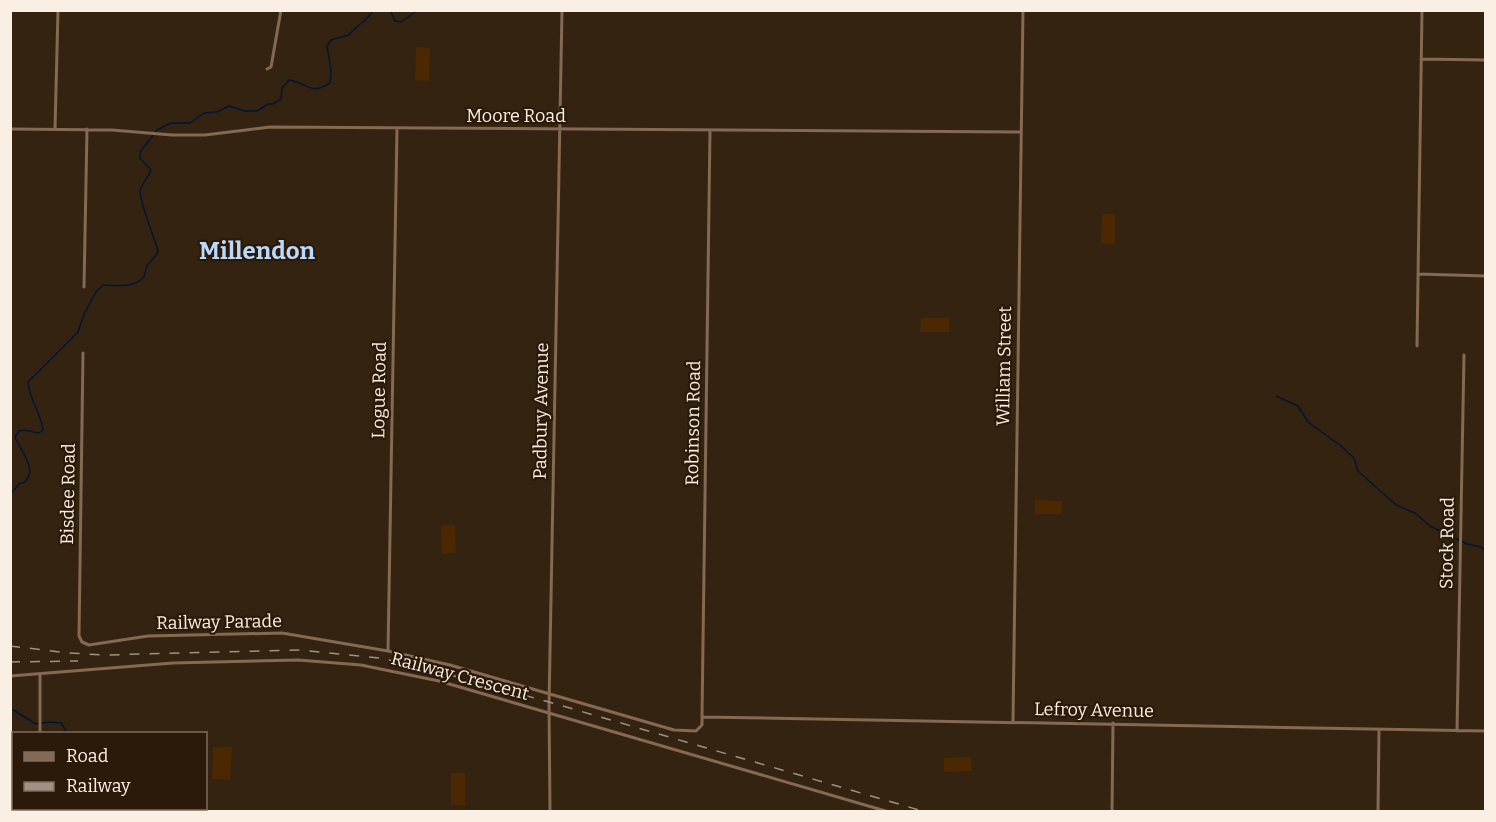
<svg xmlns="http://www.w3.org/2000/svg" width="1496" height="822" font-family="Bitter,serif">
<rect width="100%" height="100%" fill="#352312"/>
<path fill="#4b2801" d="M416,47l14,1 -1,33 -14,-1z
M1102,214h13v30l-14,-1z
M921,318h28v14h-29z
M1035,500l27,1v13h-27z
M455,525l1,28 -14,1 -1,-28z
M213,747h19l-2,33 -18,-1z
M971,757l1,14 -28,1v-14z
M451,773h14v33l-14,-1z"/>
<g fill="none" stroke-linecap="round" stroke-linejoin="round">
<path stroke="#001734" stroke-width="1.5" d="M390,10l5,11 6,1 17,-12
M1276,396l22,10 10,16 33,24 13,12 4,13 38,34 19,8 15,13 37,18 14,3 5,4
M10,495l10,-12h3c17,-11 -3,-33 -8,-46l4,-6 5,-1 15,3 4,-3c-2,-17 -14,-31 -15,-48l50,-50 6,-18 12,-22 7,-7c11,1 35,3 41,-9 2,-3 1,-7 3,-10 3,-6 9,-8 11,-15 -3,-11 -19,-52 -18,-60 2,-8 8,-13 11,-21l-11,-12v-6l17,-22 14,-7h19l14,-10 13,-1 12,-6 16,5h12l11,-7h5l8,-5 1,-11 7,-8c19,3 21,16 41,3l1,-12 -4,-25 4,-6 18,-5c7,-10 20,-15 24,-25
M10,708l26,16 13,-2 12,1 7,11
M124,808l1,4"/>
<path stroke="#856952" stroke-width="3" d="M1421,59l65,1
M267,69l4,-2 10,-57
M10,129l102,1 60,5h33l65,-8 751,5
M55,129l3,-119
M1418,274l68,2
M84,287l3,-158
M1417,346l5,-336
M83,353l-4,283 3,6 7,3 59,-9 134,-3 106,18 62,14 224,65 22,1 6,-6v-8l8,-587
M388,651l9,-522
M10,676l163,-13 125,-3 63,5 78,16 450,131
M702,717l784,14
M1013,721l10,-711
M1457,731l7,-376
M40,734v-60
M38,812v-4
M550,812l-1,-107 13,-695
M1112,812l1,-89
M1378,812l1,-83"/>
<path stroke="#a09183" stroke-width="1.5" stroke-dasharray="10 10" stroke-linecap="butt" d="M10,646l59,7 36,2 195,-5 79,8 35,7 135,37 377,110
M10,662l68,-1"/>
</g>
<g text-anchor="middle" stroke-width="4.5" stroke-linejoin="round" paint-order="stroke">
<g font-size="18" fill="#fbeee3" stroke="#2b1909">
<text x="516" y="122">Moore Road</text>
<text transform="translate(1004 366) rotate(-89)" y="6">William Street</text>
<text transform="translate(379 390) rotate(-89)" y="6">Logue Road</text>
<text transform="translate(541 411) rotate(-89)" y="6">Padbury Avenue</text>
<text transform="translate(693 423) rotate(-89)" y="6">Robinson Road</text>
<text transform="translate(68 494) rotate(-89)" y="6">Bisdee Road</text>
<text transform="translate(1447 543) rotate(-89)" y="6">Stock Road</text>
<text transform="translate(219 622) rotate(-1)" y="6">Railway Parade</text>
<text transform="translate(460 676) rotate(15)" y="6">Railway Crescent</text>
<text transform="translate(1094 710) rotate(1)" y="6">Lefroy Avenue</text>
</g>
<g font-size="24" font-weight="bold" fill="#bad9fd" stroke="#2b1909">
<text x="257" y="259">Millendon</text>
</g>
</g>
<rect width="1496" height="822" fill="none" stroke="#fbeee3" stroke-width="24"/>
<rect x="12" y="732" width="195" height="78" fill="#2b1909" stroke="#7e6e60" stroke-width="1.5"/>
<rect x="24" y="752" width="30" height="9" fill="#856952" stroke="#7e6e60" stroke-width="1.5"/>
<text x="66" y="762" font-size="18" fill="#fbeee3">Road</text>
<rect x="24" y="782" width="30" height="9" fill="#a09183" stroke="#7e6e60" stroke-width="1.5"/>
<text x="66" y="792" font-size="18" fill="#fbeee3">Railway</text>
</svg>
